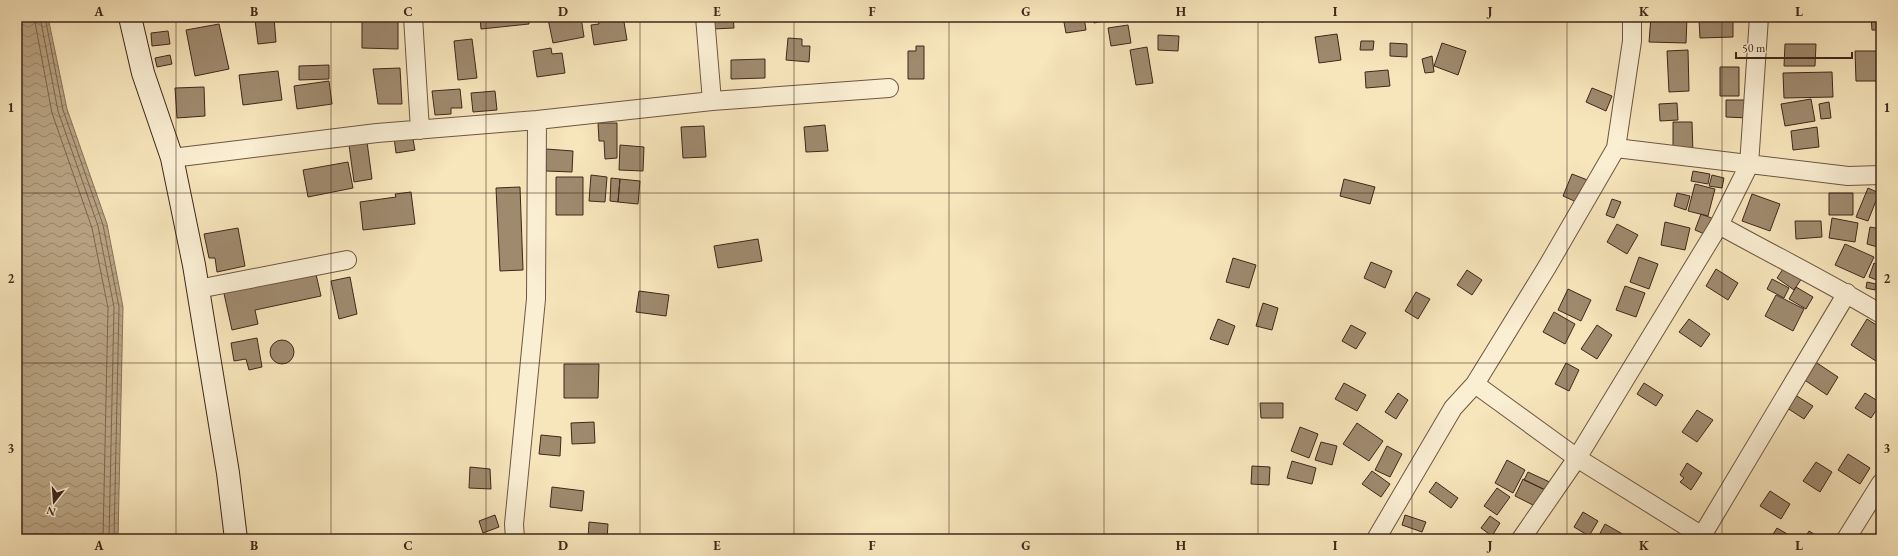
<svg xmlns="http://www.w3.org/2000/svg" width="1898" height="556" font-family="'EB Garamond',serif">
<defs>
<pattern id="water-waves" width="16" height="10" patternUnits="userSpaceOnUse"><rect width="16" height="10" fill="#b9a484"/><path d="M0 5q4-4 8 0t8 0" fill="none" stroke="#98866b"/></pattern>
</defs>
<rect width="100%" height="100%" fill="#f7e5bb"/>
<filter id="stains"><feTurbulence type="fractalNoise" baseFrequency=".005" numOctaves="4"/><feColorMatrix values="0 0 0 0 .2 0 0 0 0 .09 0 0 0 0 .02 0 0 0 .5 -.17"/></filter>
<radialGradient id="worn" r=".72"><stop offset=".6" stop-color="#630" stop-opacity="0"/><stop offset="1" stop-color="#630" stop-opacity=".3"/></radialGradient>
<path fill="url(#water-waves)" stroke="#89725a" d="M17,17h31l19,92 40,115 16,83 -5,232h-101z"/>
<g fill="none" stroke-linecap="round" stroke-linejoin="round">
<path stroke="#7c664f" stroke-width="1" d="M34,17l18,96 40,115 16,80 -5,231
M40,17l18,94 40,115 16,81 -5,232
M45,17l18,93 40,115 16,82 -5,232"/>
</g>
<path fill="#9f8a6e" stroke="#40271a" d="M362,17h36v32l-36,-1z
M480,17h49v7l-48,5z
M559,17h22l3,20 -31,6 -5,-24z
M616,17l2,4 6,1 3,18 -33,5 -3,-20 8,-1 -1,-5z
M712,17h21l1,11 -21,1z
M1063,17h21l2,13 -20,3z
M1093,17h9l1,4 -9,2z
M1260,17h32v1l-31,4z
M1651,17h36l-1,26 -37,-1z
M1871,17h10v13h-9z
M274,18l2,24 -18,2 -3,-24z
M1733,19v18l-33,1 -1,-18z
M219,24l10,45 -34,7 -9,-46z
M1128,25l3,18 -20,3 -3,-18z
M168,31l2,13 -18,2 -1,-13z
M1337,34l4,26 -22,3 -4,-26z
M1158,35l21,1 -1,15 -20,-1z
M788,38l14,1v7h8l-1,16 -23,-2z
M472,39l5,39 -19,2 -4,-39z
M1361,41h13l-1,9h-13z
M1390,43l17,1v13l-17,-1z
M1442,43l24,8 -8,24 -24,-9z
M1785,44h31l-1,22h-31z
M916,46h8v33h-16v-28h8z
M1147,47l6,36 -17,2 -6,-35z
M551,48l1,6 10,-1 3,20 -28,4 -4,-26z
M1688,50l1,41 -20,1 -2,-41z
M1855,51h23v30h-22z
M170,55l2,9 -15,3 -2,-9z
M1432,56l2,16 -9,1 -3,-14z
M765,59v19l-34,1v-19z
M329,65v14l-30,1v-14z
M1720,67h19v29h-19z
M400,68l2,36h-24l-5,-35z
M1388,70l2,16 -24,2 -1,-16z
M278,71l4,29 -39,5 -4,-30z
M1832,72l1,25 -49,1 -1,-25z
M329,81l3,23 -35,5 -3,-23z
M204,87l1,29 -28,2 -2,-30z
M1592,88l20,8 -6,15 -20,-9z
M460,89l2,19h-11v6l-16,1 -3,-24z
M495,91l2,19 -24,2 -2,-19z
M1811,99l4,22 -30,5 -4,-22z
M1726,100h22v18l-22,-1z
M1829,102l2,16 -10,1 -2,-15z
M1677,103l1,17 -18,1 -1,-17z
M1673,122h19l1,32h-20z
M598,123h19v35l-12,1 -1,-18h-5z
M825,125l3,26 -22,1 -2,-25z
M704,126l2,31 -23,1 -2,-31z
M1817,127l2,20 -26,3 -2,-19z
M412,134l3,16 -19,3 -2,-16z
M367,142l5,37 -18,3 -5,-37z
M620,145l24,2 -1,24 -24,-1z
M546,149l27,2 -1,21 -26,-1z
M348,162l5,26 -45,9 -5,-27z
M1693,171l17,3 -2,10 -17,-3z
M1572,174l18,7 -9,23 -18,-8z
M591,175l16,2 -2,25 -16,-1z
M1712,175l12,3 -2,10 -13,-2z
M556,177h27v38h-27z
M611,178l9,1 -2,23 -8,-1z
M620,179l20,2 -2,23 -20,-2z
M1344,179l31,8 -5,17 -30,-8z
M1695,184l20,5 -7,27 -20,-5z
M520,187l3,83 -23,1 -4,-83z
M1868,188l11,5 -11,28 -12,-4z
M411,192l4,32 -52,6 -3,-28 36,-5 -1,-3z
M1677,193l13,3 -4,14 -12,-4z
M1829,193h24v22h-24z
M1752,194l28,10 -10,27 -28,-10z
M1612,199l9,3 -7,16 -8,-3z
M1701,214l13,5 -7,16 -12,-5z
M1832,218l26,5 -3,19 -26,-4z
M1795,221h26l1,16 -26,2z
M1665,222l25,6 -5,22 -24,-5z
M1617,224l21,11 -11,19 -20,-12z
M1870,227l11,2v19l-14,-4z
M238,228l7,38 -28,6 -2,-14h-6l-5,-24z
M758,239l4,22 -44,7 -4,-22z
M1845,244l29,13 -10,21 -29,-13z
M1639,257l19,7 -9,25 -19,-7z
M1233,258l23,7 -7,23 -23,-6z
M1371,262l21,9 -7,17 -21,-10z
M1874,263l7,3 -2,15 -10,-4z
M1785,266l17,12 -8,12 -17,-12z
M1716,269l22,14 -10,17 -22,-14z
M315,270l6,26 -66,14 3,14 -26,6 -9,-41z
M1467,270l15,10 -10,15 -15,-10z
M350,277l7,37 -18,5 -8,-38z
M1772,279l17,9 -5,10 -17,-9z
M1867,282l9,2 -1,6 -9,-2z
M1625,286l20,7 -9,24 -20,-7z
M1796,287l17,10 -7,12 -17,-10z
M1568,289l23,11 -10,21 -23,-11z
M639,291l30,4 -3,21 -30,-4z
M1416,292l14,7 -12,20 -13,-8z
M1776,295l28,14 -11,22 -28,-15z
M1263,303l15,5 -6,22 -16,-4z
M1554,312l21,12 -10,20 -22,-12z
M1218,319l17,7 -7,19 -18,-6z
M1689,319l21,15 -9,13 -22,-15z
M1867,319l14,9v32l-2,3 -28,-18z
M1351,325l15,8 -10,16 -14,-8z
M1597,325l15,10 -15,24 -16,-10z
M257,338l5,29 -13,3 -3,-11 -12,2 -3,-18z
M270 352a12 12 0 1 1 24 0a12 12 0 1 1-24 0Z
M1814,361l24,16 -11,18 -24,-16z
M1566,363l13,7 -10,21 -14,-7z
M564,364h35l-1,34h-34z
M1344,383l22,12 -9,16 -22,-12z
M1644,383l19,12 -7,11 -19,-12z
M1398,393l10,7 -12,19 -11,-7z
M1792,393l21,13 -9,13 -20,-13z
M1865,393l16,10 -10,15 -16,-10z
M1260,403h23v15h-22z
M1697,410l16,10 -16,22 -15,-10z
M594,422l1,21 -23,1 -1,-21z
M1357,423l26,18 -14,20 -26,-17z
M1300,427l18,7 -9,24 -18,-7z
M541,435l20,2 -1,19 -21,-2z
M1321,442l16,4 -5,19 -17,-5z
M1387,446l15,8 -12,23 -15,-7z
M1848,454l22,14 -10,16 -22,-14z
M1507,460l18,10 -12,23 -18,-10z
M1292,461l24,7 -4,16 -25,-6z
M1816,462l16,10 -12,20 -17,-11z
M1687,463l15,10 -11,17 -11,-8 4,-4 -4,-3z
M1252,466l18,1 -1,18 -18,-1z
M470,467l20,2 1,20 -22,-1z
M1372,471l18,13 -9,13 -19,-13z
M1528,472l26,12 -4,8 -26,-12z
M1523,479l22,11 -8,17 -22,-11z
M1436,482l22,16 -7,10 -22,-16z
M552,487l32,4 -2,20 -32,-4z
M1497,488l13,9 -13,18 -13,-9z
M1770,491l20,13 -9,15 -21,-13z
M1583,512l15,9 -9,15 -15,-9z
M495,515l4,12 -16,6 -4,-12z
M1405,515l21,7 -4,10 -20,-7z
M1490,516l10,7 -8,13 -11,-8z
M589,522l19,2 -1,15h-19z
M1605,524l21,12 -2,3h-27z
M1777,528l17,10 -1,1h-23z
M1809,531l13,8h-18z"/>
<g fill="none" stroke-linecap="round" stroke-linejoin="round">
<defs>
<path id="street" d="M413,17l7,113
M705,17l7,84
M1616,148l232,28 33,-1
M172,158l205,-25 160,-13 175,-19 177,-13
M1719,225c54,30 109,57 162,89
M198,289l149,-29
M1475,384l102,74 130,81
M515,539l-1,-15 22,-225 1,-179
M1376,539l77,-131 22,-24 72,-117 69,-119 16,-107v-24
M1521,539l56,-81 142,-233 30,-60 10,-148
M1700,539l147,-246
M1846,539l35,-56"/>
<path id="secondary" d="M130,17l13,56 29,85 22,107 34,208 8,66"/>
</defs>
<use href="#street" stroke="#6e5642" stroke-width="20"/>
<use href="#secondary" stroke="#40271a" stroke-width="24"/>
<use href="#street" stroke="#faeed3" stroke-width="18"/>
<use href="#secondary" stroke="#faeed3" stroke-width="22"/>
</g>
<path fill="none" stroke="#40271a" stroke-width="1" stroke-opacity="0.55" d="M176,17v522M331,17v522M486,17v522M640,17v522M794,17v522M949,17v522M1104,17v522M1258,17v522M1412,17v522M1567,17v522M1722,17v522M17,193h1864M17,363h1864"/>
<rect width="1898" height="556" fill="none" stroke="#f7e5bb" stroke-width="44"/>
<g transform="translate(54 502) rotate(197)" stroke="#faeed3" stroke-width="3" paint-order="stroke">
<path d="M0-3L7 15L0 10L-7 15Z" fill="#40271a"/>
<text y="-6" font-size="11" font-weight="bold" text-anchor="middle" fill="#40271a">N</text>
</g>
<path d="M1736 52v6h116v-6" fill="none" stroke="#40271a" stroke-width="2"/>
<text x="1742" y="52" font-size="12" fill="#40271a" stroke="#faeed3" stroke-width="3" paint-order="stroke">50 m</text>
<rect x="22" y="22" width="1854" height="512" fill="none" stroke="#40271a" stroke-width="1.5"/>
<g font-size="13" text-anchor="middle" font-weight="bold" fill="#40271a">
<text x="99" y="16">A</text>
<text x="254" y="16">B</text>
<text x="408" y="16">C</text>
<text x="563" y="16">D</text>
<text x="717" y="16">E</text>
<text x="872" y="16">F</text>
<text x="1026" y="16">G</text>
<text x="1181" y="16">H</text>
<text x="1335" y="16">I</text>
<text x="1490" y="16">J</text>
<text x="1644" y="16">K</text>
<text x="1799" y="16">L</text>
<text x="11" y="112">1</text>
<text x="1887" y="112">1</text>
<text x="11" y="283">2</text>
<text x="1887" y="283">2</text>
<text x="11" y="453">3</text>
<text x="1887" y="453">3</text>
<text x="99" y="550">A</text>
<text x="254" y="550">B</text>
<text x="408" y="550">C</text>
<text x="563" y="550">D</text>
<text x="717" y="550">E</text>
<text x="872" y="550">F</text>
<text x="1026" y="550">G</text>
<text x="1181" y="550">H</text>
<text x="1335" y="550">I</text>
<text x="1490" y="550">J</text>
<text x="1644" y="550">K</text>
<text x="1799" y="550">L</text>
</g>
<rect width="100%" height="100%" filter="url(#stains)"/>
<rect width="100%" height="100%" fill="url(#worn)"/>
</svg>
